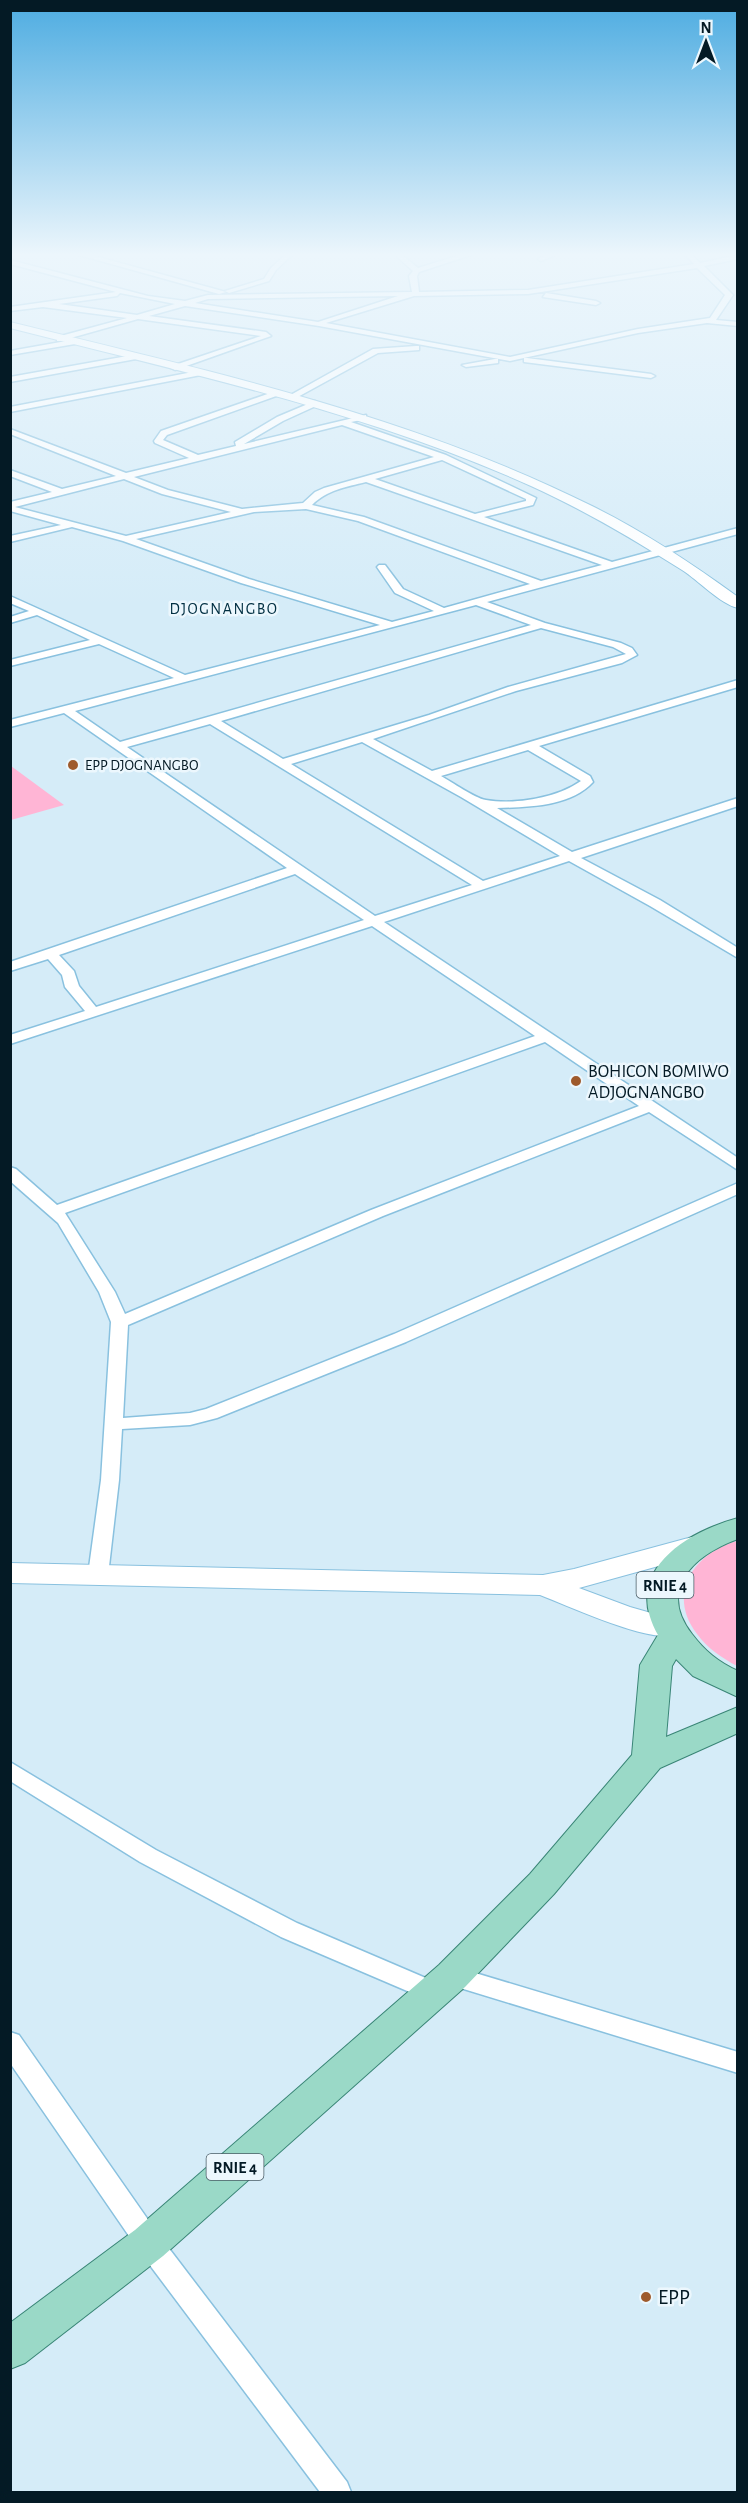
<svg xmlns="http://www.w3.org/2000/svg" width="748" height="2503" font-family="'Alegreya Sans',sans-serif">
<rect width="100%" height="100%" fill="#d5ecf8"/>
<path fill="#ffb5d5" d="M11,766l53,39 -53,15z
M737,1541h1l-1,125c-15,-8 -30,-18 -40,-32 -31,-40 -3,-81 40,-93z"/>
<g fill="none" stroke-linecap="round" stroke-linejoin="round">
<defs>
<path id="street" d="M79,255h12l135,37 -7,2z
M285,255h7l-16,15 -7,11 -40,12 -4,-2 39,-12 7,-11z
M395,255h7l16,13 42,-13h11l-52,17 -2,4 2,16 109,-2 166,-26 -9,-9h7l8,8 38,-8v4l-34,7 29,29 -17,25 22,2v4l-31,-3 -69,10 -128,28 -191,-35 -134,-20 -36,10 117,16 5,4 -96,34 -4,-2 1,-2 89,-30 -123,-17 -78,22h-3v-4l70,-19 -84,-11 -33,4v-4l106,-15 -106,-28v-4l138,36 37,5 23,-6 204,-3 -3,-16 4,-5zM697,268l28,27 -15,23 -72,11 -128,28 -184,-34 88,-27 114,-2zM120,293l55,11 -38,11 -78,-11 58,-8zM398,296l-80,26 -123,-19 13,-4z
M545,255h10l-14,6 -3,-2z
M546,293l50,8 4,2 -4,2 -53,-8z
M72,340h3v4l-65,11v-4z
M416,346h3v4l-41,3 -84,46 -7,-2 86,-48z
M133,355h3v4l-126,23v-5z
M527,358l124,16 4,2 -4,2 -127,-16v-4z
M495,359h3v4l-32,4 -4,-2z
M198,371l4,2 -1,2 -191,37v-5z
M276,391h3v4l-112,40 -4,5 35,15 38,-9 -1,-4 42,-25 38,-16 4,2 -1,2 -35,16 -39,23 122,-29v4l-15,3 95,33 90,43 -3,7 -49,12 128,45 126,-34v6l-251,68 58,21 76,20 11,5 5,7 -15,8 -106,28 -143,48 59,32 306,-91v7l-199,59 51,30 3,6c-23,25 -65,25 -96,26l75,44 166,-54v8l-157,52 79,42 78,48v10l-88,-52 -81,-45 -185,61 354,236v12l-89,-58 -266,104 -255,109 -5,93 67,-5 16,-4 188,-75 344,-151v11l-332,148 -189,76 -27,7 -68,4 -3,51 -11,95 -3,5 -7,2 -7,-2 -3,-5 13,-95 10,-158 -12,-30 -41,-69 -48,-42v-14l6,2 41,36 478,-169 -163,-110 -362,118v-9l75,-24 -20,-24 -3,-12 -14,-16 -38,12v-9l277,-94 -223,-155 -54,14v-7l164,-42 -75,-34 -89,22v-6l80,-20 -53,-25 -27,8v-6l19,-6 -19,-8v-7l175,79 195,-50 -139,-42 -118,-42 -51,-14 -62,15v-6l51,-11 -51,-14v-9l42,-10 -42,-16v-6l52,19 54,-13 -106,-42v-5l116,44 63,-15 -34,-15 -1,-2 7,-10zM342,425l92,32 -110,31 -9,4 -12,11 -61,6 -74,-19 -34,-13zM442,460l84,39v2l-51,13 -100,-35zM124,479l38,15 69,18 -105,24 -111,-29zM366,482l236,83 -61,16 -177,-64 -52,-12c15,-15 34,-18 54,-23zM306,509l52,12 172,63 -86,24 -41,-19 -18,-24h-6l-2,2 18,26 39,18 -42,11 -143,-43 -113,-40 118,-27zM476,605l55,20 -411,117 -45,-31zM541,628l72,19 13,7 -118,33 -79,28 -146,44 -62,-38zM210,724l262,161 -97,31 -248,-169zM362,742l99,55 99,59 -77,25 -192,-117zM528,750l53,31c-24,17 -66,24 -95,19 -12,-2 -34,-18 -45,-24zM295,874l69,46 -268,87 -17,-21 -5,-15 -15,-16zM545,1042l94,64 -268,104 -246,104 -10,-22 -50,-79z
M10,1762l146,88 141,73 145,62 4,7 -4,7 -8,3 -8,-3 -145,-62 -141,-75 -130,-81z
M452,1966l286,86v21l-294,-90 -4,-7 4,-7z
M10,2032l9,3 139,199 189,248 4,10h-31l-180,-240 -130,-189z"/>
<path id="secondary" d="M10,322c198,49 398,92 582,184 51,25 99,57 146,91v11c-18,-4 -40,-28 -56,-38 -49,-31 -98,-60 -151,-84 -166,-75 -345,-113 -521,-158z
M692,1537l10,3 4,7 -4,7 -123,34 51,19 49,14 5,7 -5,7c-29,9 -108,-28 -139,-40l-530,-12v-20l533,12 31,-6z"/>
<path id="primary" d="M738,1518v21c-44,16 -81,50 -46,95 13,17 26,28 46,37v26l-45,-21 -17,-17 -4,7 -6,71 72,-30v26l-78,35 -106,126 -89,93 -302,269 -138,107 -15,6v-46l125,-93 304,-265 91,-91 102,-119 8,-90 18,-30c-36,-63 26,-102 80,-117z"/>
</defs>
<use href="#street" stroke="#89c1df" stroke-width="3"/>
<use href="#secondary" stroke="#89c1df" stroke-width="2"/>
<use href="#primary" stroke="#398576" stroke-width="2"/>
<use href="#street" fill="#fff" fill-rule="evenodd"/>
<use href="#secondary" fill="#fff" fill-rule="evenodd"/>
<use href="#primary" fill="#9ad9c7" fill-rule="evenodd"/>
</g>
<linearGradient id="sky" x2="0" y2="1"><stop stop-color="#4dace1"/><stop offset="0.42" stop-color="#ecf6fc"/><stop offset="1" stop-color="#ecf6fc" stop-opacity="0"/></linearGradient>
<rect width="748" height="606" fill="url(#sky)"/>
<g fill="#9e5a2c" stroke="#ecf7fd" stroke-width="2">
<circle cx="73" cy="765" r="6"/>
<circle cx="576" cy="1081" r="6"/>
<circle cx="646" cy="2297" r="6"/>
</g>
<g text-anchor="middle" stroke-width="5" stroke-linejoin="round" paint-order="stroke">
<g font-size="15" fill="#041a25" stroke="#ecf7fd" text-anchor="start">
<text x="85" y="770">EPP DJOGNANGBO</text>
</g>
<g font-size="16" letter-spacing="1.5" fill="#012f42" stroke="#ecf7fd">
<text x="224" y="614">DJOGNANGBO</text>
</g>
<g fill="#ecf7fd" stroke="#4a5c66" stroke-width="1.5">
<rect x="636.5" y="1572" width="57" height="26" rx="4.5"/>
<rect x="206.5" y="2154" width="57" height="26" rx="4.5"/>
</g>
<g font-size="16" font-weight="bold" fill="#041a25">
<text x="665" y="1591">RNIE 4</text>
<text x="235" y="2173">RNIE 4</text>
</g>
<g font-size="18" fill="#041a25" stroke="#ecf7fd" text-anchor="start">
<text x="588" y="1077">BOHICON BOMIWO<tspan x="588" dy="21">ADJOGNANGBO</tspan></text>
</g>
<g font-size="21" fill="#041a25" stroke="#ecf7fd" text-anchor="start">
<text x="658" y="2304">EPP</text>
</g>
</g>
<rect width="748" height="2503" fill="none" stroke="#041a25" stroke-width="24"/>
<g transform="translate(706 42)" stroke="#ecf7fd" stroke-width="4.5" paint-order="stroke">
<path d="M0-4.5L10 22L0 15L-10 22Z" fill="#041a25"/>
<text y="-9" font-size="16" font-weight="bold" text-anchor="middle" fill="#041a25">N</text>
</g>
</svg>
